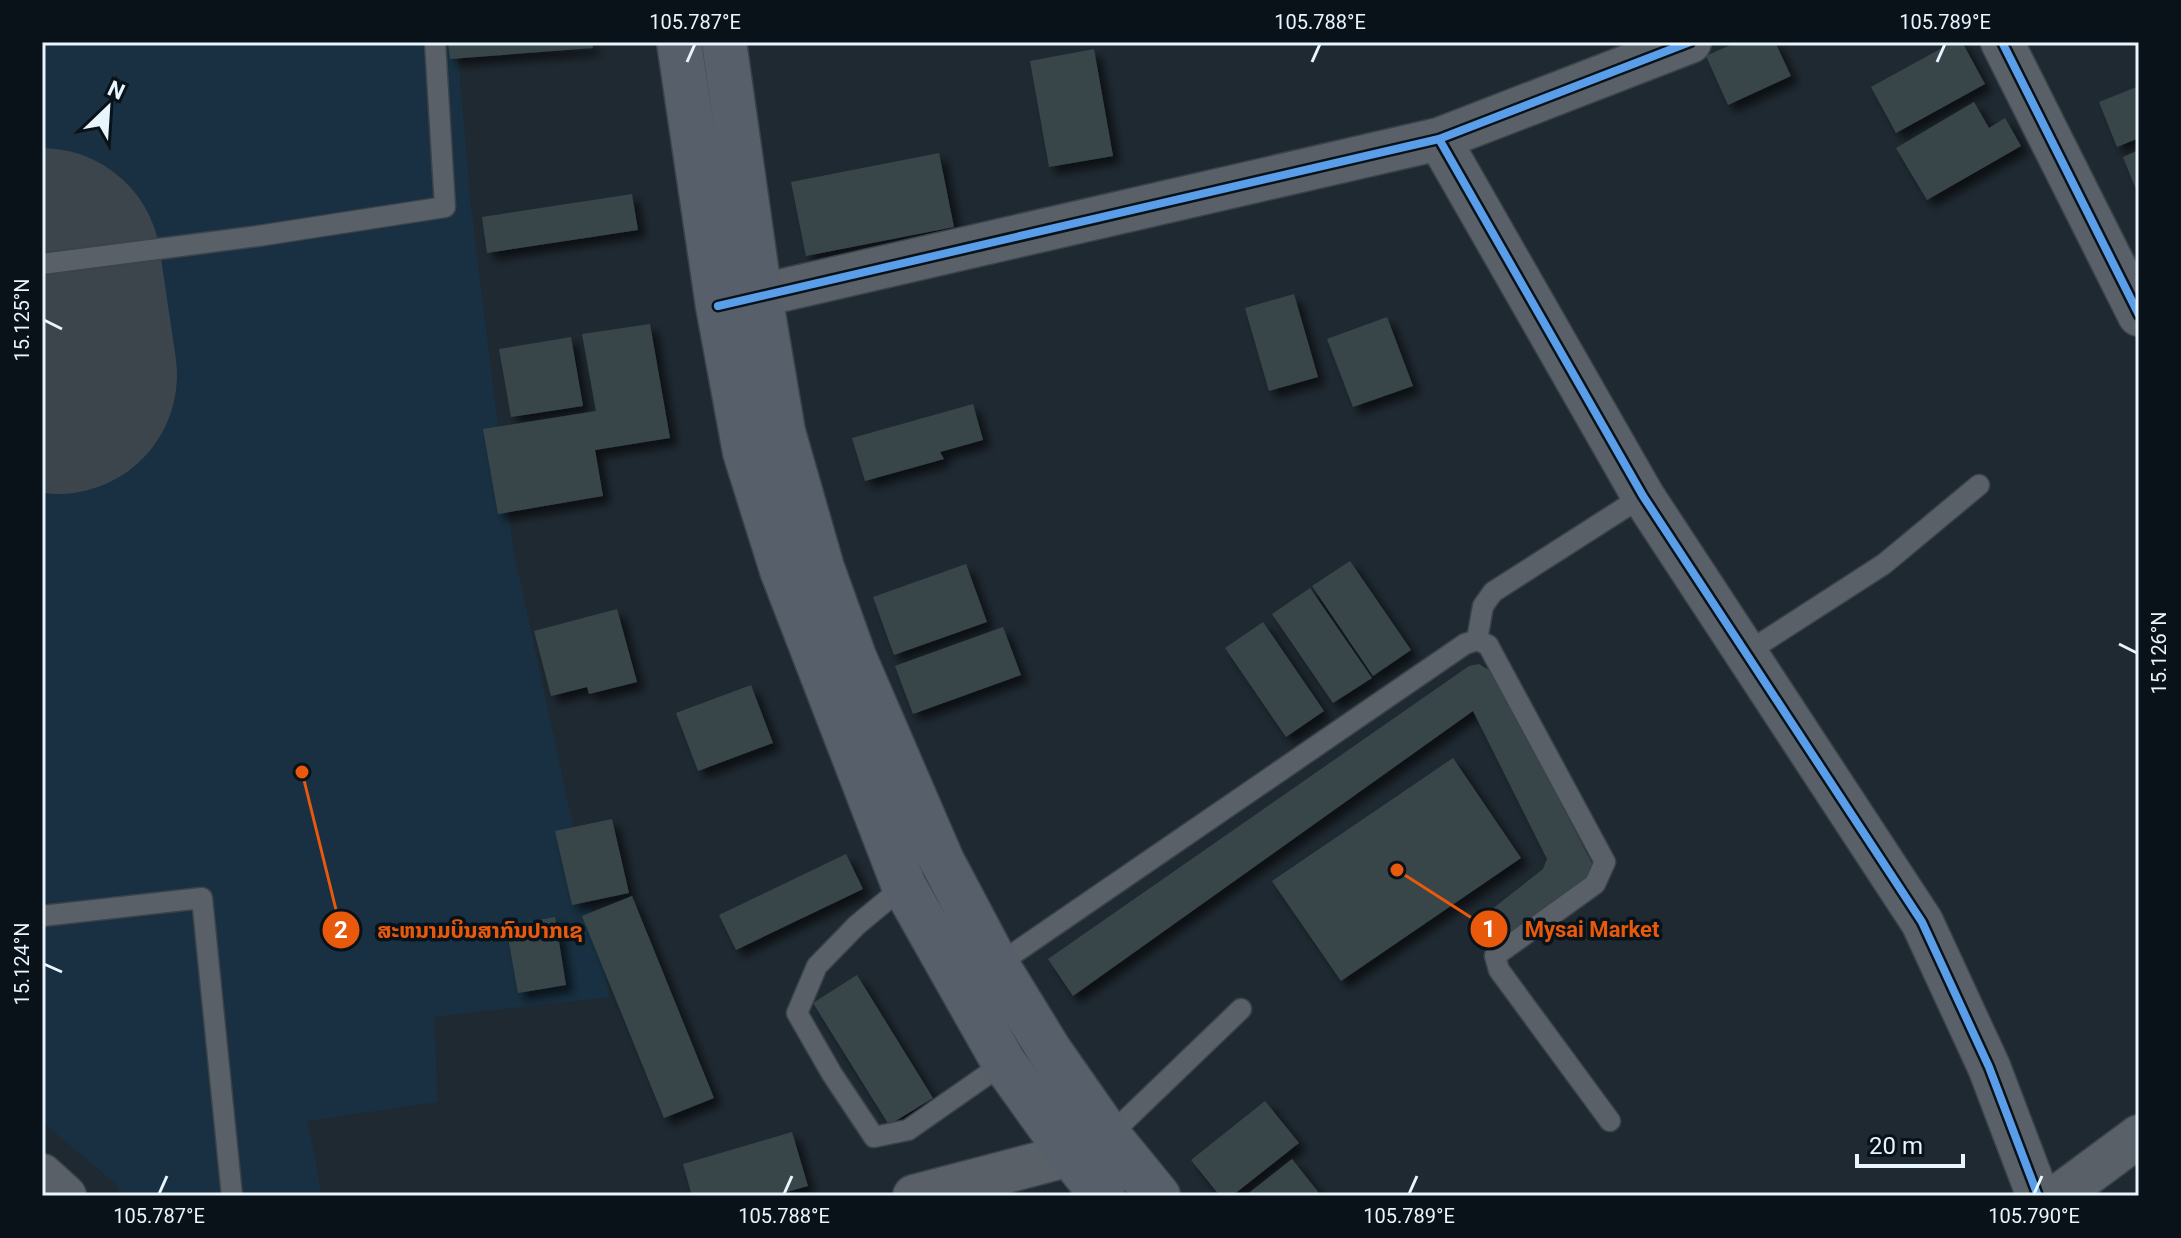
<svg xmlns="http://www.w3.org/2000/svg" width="2181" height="1238" font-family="Roboto,'Noto Sans Lao',sans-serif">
<defs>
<filter id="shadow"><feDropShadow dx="7" dy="7" stdDeviation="4" flood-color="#0009"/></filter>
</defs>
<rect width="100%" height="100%" fill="#1f2931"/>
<path fill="#183041" d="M42,42h415l14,164 42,341 97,450 -176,20 4,85 -130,19 14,75h-202l-4,-12 -74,-62z"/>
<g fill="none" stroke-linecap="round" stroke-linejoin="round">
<path stroke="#3c444c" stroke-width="238" d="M42,267l16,108"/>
</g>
<path fill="#39454a" filter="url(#shadow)" d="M448,42h144l1,6 -143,11z
M1737,42h38l16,34 -63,29 -22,-49z
M1953,42h9l23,42 -89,49 -25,-46z
M1094,49l19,107 -64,11 -19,-106z
M2139,86v52l-22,9 -18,-45z
M1974,102l15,26 16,-10 16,28 -94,54 -31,-52z
M2139,150v47l-16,-40z
M939,153l15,74 -148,29 -15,-74z
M632,194l6,36 -151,23 -5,-36z
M1294,294l24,83 -49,14 -24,-83z
M1387,317l26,69 -60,21 -26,-68z
M650,324l20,114 -75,12 8,46 -105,18 -15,-85 113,-18 -14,-77z
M571,337l12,69 -72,11 -12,-68z
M973,404l10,36 -43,12 4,7 -79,22 -13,-43z
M1350,561l61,89 -38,26 -61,-90z
M966,564l21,58 -93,33 -21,-58z
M1310,588l62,90 -39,25 -61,-89z
M617,609l20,73 -48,12 -2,-7 -36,9 -17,-65z
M1263,622l61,89 -38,26 -61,-89z
M1003,627l18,48 -108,39 -18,-48z
M1479,664l13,8 102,195 -10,15 -85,61 -17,-26 61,-48 4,-10 -74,-148 -400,285 -25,-37 421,-293z
M751,685l22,58 -75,28 -22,-58z
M1453,758l68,100 -180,123 -69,-100z
M612,819l17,74 -57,12 -17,-74z
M846,854l17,35 -127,61 -17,-35z
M632,896l82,202 -50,20 -82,-202z
M555,917l11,68 -48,8 -12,-67z
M857,975l76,123 -44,27 -76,-122z
M1265,1101l34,42 -67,53h-12l-29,-36z
M792,1132l16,54 -35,10h-81l-9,-32z
M1292,1159l27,34 -3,3h-71z"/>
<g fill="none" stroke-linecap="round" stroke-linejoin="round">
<defs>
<path id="lane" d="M42,264l216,-28 187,-29 -10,-165
M1477,640l6,-34 10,-14 150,-96
M1746,653l138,-89 95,-79
M904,886l-47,39 -40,41 -20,47 35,61 42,63 34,-7 96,-67
M42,916l160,-18 30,298
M997,965l468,-321 12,-4 11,5 117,217 -10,22 -100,72 4,14 111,151
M1109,1136l132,-127"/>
<path id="street" d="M2002,42l137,273
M1439,139l204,357 279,426 67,145 49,129
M727,303l712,-164 251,-97
M42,1175l23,21
M914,1196l156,-41 30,-15
M2058,1196l81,-60"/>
<path id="highway" d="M679,42l39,264 27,146 37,118 122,316 100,177 66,92 33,41
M724,42l36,254 23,136 39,136 32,89 88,204 55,104 52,85 60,86 49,60"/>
</defs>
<use href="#lane" stroke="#3b434a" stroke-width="23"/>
<use href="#street" stroke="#3b434a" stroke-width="45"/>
<use href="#highway" stroke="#3b434a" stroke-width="47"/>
<use href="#lane" stroke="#596067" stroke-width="20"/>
<use href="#street" stroke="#596067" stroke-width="42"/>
<use href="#highway" stroke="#575f6b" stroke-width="44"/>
<defs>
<path id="cycleway" d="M2002,42l137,273
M1439,139l204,357 279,426 67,145 49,129
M718,306l721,-167 251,-97"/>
</defs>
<use href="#cycleway" stroke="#091218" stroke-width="13"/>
<use href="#cycleway" stroke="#5a9eea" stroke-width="8"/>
</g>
<path fill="none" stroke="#e8f4fe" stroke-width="3" d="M687,62l8,-18M1312,62l8,-18M1937,62l8,-18M44,320l18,9M2119,644l18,9M44,964l18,8M159,1194l8,-18M784,1194l8,-18M1409,1194l8,-18M2034,1194l8,-18"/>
<path fill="none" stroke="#e8590c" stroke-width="3" d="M1397 870L1489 929M302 772L341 930"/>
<g fill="#e8590c" stroke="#091218" stroke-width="3">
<circle cx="1397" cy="870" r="8"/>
<circle cx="302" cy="772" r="8"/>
<circle cx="1489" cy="929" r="20"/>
<circle cx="341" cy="930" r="20"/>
</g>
<g font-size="24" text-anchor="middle" font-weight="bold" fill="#fff">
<text x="1489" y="937">1</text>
<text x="341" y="938">2</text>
</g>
<g font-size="22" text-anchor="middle" font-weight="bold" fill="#e8590c" stroke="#091218" stroke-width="7" stroke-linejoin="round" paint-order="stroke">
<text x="1592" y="937">Mysai Market</text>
<text x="480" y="938">ສະຫນາມບິນສາກົນປາກເຊ</text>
</g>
<rect width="2181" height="1238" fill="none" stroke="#091218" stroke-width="88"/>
<g transform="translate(108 108) rotate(25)" stroke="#091218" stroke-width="6" paint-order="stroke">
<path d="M0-6L14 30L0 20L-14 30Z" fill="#e8f4fe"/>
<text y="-12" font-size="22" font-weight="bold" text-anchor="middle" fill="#e8f4fe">N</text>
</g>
<path d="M1857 1154v12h106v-12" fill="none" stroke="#e8f4fe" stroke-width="4"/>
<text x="1869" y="1154" font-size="24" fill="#e8f4fe" stroke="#091218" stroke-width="6" paint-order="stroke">20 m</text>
<rect x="44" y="44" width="2093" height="1150" fill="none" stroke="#e8f4fe" stroke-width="3"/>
<g font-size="20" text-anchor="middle" fill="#e8f4fe">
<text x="695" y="29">105.787°E</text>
<text x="1320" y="29">105.788°E</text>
<text x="1945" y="29">105.789°E</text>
<text transform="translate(22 320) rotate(-90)" y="7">15.125°N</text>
<text transform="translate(2159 653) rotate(-90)" y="7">15.126°N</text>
<text transform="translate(22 964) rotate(-90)" y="7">15.124°N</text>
<text x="159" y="1223">105.787°E</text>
<text x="784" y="1223">105.788°E</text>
<text x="1409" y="1223">105.789°E</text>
<text x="2034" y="1223">105.790°E</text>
</g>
</svg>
